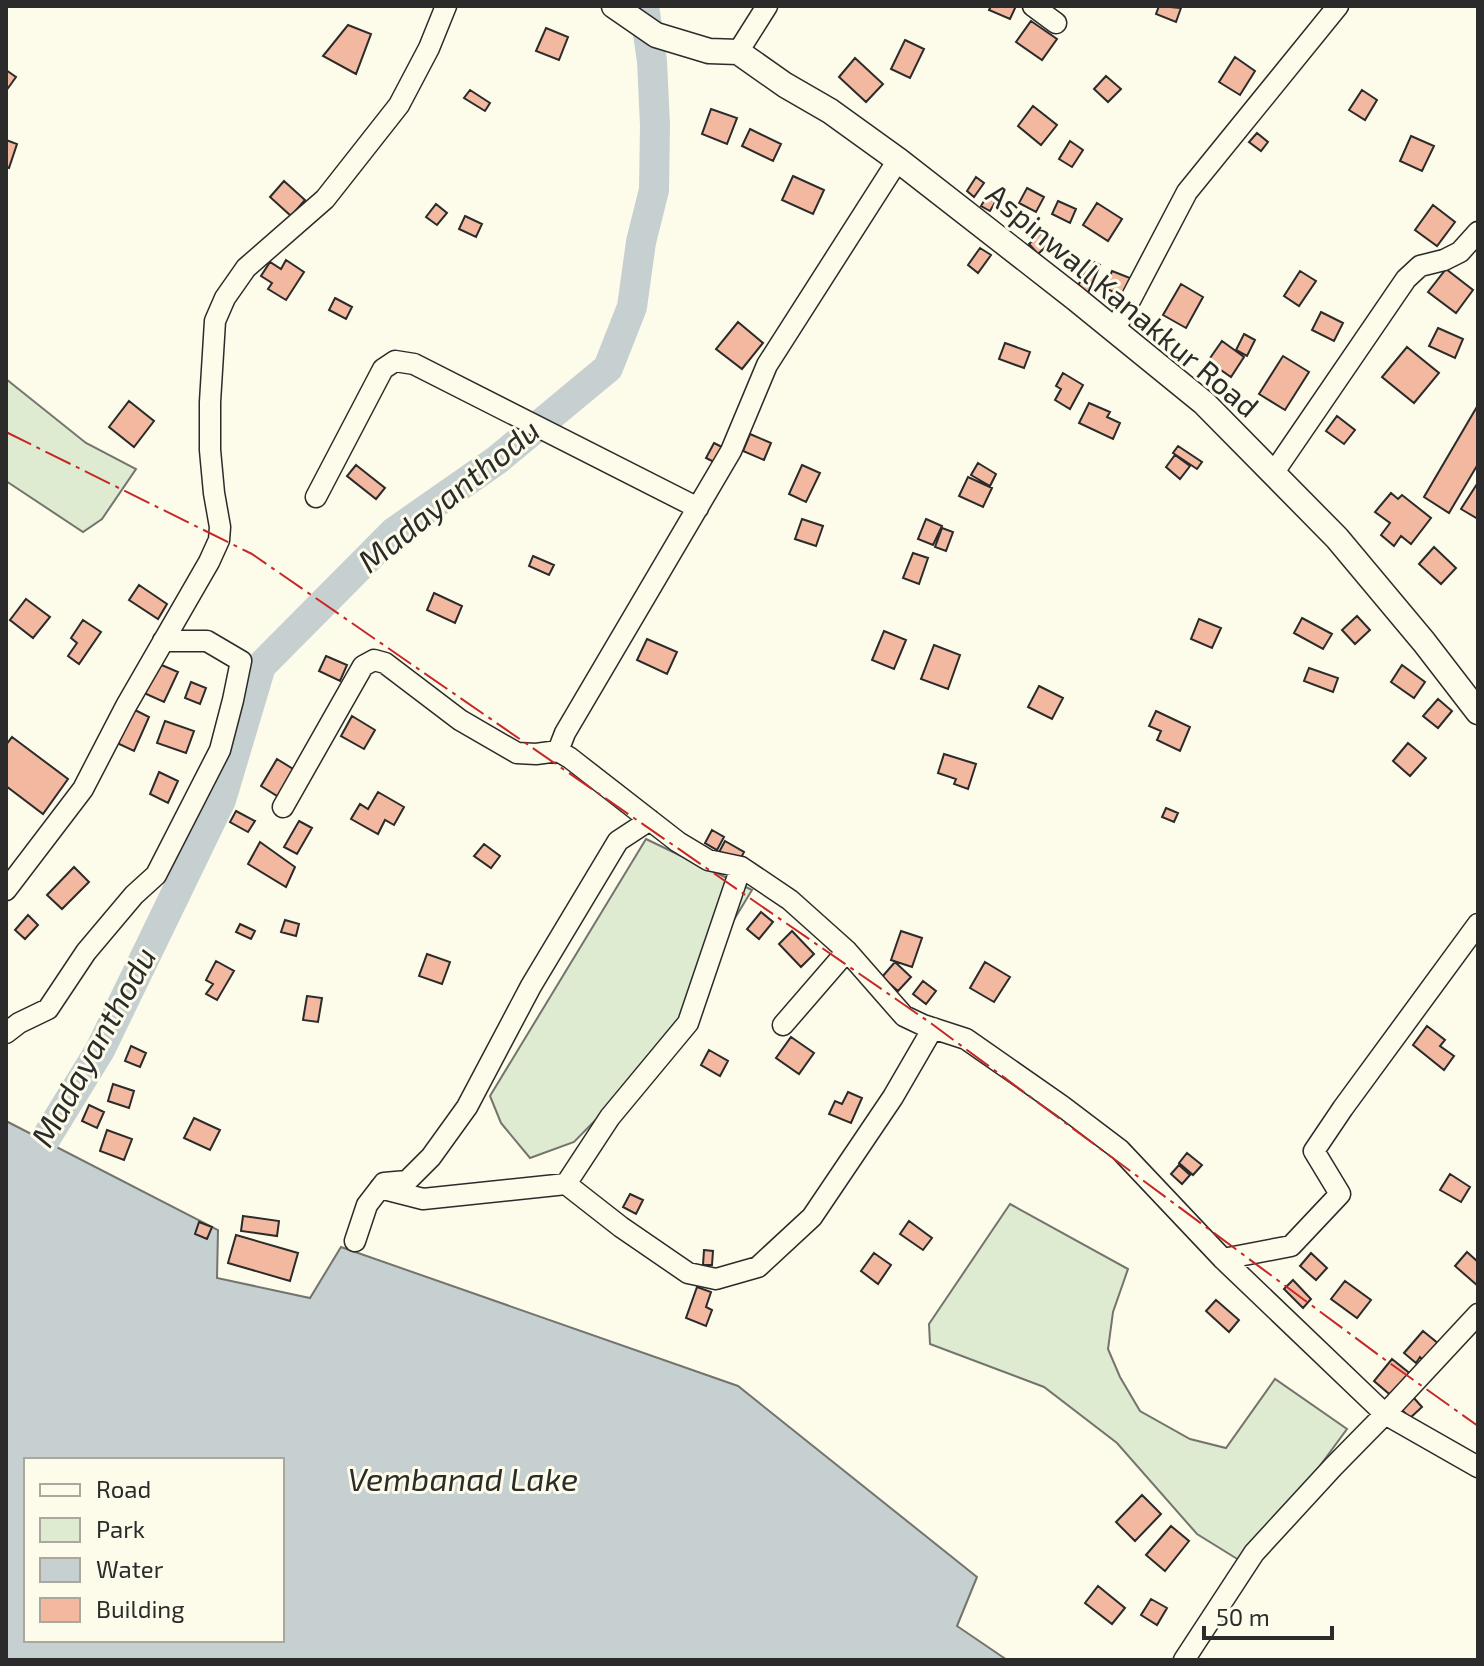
<svg xmlns="http://www.w3.org/2000/svg" width="1484" height="1666" font-family="'Exo 2',sans-serif">
<rect width="100%" height="100%" fill="#fdfbea"/>
<path fill="#deebd1" stroke="#74746e" stroke-width="2" d="M6,379l80,64 50,26 -34,50 -19,13 -77,-51z
M646,839l106,51 -46,76 -35,77 -97,99 -44,16 -29,-35 -11,-27z
M1010,1204l118,65 -15,43 -5,37 12,28 20,34 50,28 36,9 49,-69 72,50 -100,136 -50,-31 -80,-91 -73,-56 -114,-43 -1,-20z"/>
<path fill="#c7d0d0" stroke="#74746e" stroke-width="2" fill-rule="evenodd" d="M6,1121l212,109 -1,48 93,20 31,-51 397,139 239,191 -20,49 50,34h-1001zM26,1460h256v180h-256z"/>
<g fill="none" stroke-linecap="round" stroke-linejoin="round">
<path stroke="#c7d0d0" stroke-width="30" d="M6,1214l10,-27 84,-137 121,-250 40,-134 133,-134 103,-72 111,-92 24,-61 9,-65 13,-52 1,-65 -3,-64 -8,-55"/>
</g>
<path fill="#f2b8a0" stroke="#2b2b2b" stroke-width="2" d="M991,6h25l-6,13 -21,-9z
M1159,6l22,2 -5,14 -20,-8z
M1031,21l26,18 -15,21 -26,-18z
M348,25l23,9 -15,40 -33,-18z
M546,28l22,9 -9,23 -23,-9z
M905,40l19,9 -14,29 -19,-9z
M1235,57l20,14 -15,24 -21,-13z
M855,58l28,26 -17,18 -27,-25z
M6,70l10,7 -10,14z
M1106,76l15,13 -13,13 -14,-13z
M470,90l20,13 -5,8 -21,-13z
M1362,90l15,10 -12,20 -16,-10z
M1033,106l24,19 -16,20 -23,-19z
M711,109l26,9 -10,26 -25,-10z
M750,129l31,15 -8,17 -31,-15z
M1257,133l11,9 -7,9 -12,-9z
M1411,136l23,10 -12,25 -22,-10z
M6,140l11,4 -8,24 -3,-1z
M1070,141l13,9 -11,17 -13,-8z
M793,176l31,14 -11,24 -31,-14z
M976,177l8,6 -10,14 -7,-6z
M284,181l21,19 -14,16 -21,-19z
M1027,188l17,9 -8,15 -17,-9z
M988,194l9,5 -7,12 -9,-5z
M1058,201l18,8 -6,14 -18,-9z
M1097,203l25,16 -14,22 -25,-16z
M436,204l11,9 -10,12 -11,-8z
M1433,205l22,17 -18,24 -22,-16z
M465,216l17,8 -6,13 -17,-8z
M1042,232l9,10 -13,12 -9,-10z
M980,248l11,7 -13,18 -10,-8z
M286,260l18,12 -18,28 -18,-11 4,-6 -11,-7 9,-14 11,7z
M1090,260l10,5 -12,28 -11,-5z
M1446,269l27,21 -17,23 -28,-21z
M1112,271l18,7 -8,18 -17,-8z
M1300,271l16,10 -17,25 -15,-10z
M1181,284l22,13 -17,31 -23,-13z
M335,298l17,9 -6,12 -17,-9z
M1321,312l22,11 -9,18 -22,-11z
M738,322l25,21 -21,26 -26,-20z
M1438,328l25,11 -8,19 -26,-12z
M1244,334l11,6 -8,16 -11,-6z
M1222,341l22,16 -13,20 -23,-16z
M1005,343l25,9 -6,16 -25,-9z
M1407,347l32,26 -25,30 -32,-26z
M1283,356l26,16 -24,38 -26,-16z
M1063,373l20,12 -13,24 -15,-9 6,-11 -5,-3z
M129,401l25,20 -20,26 -25,-20z
M1089,403l21,9 -3,5 13,6 -7,16 -34,-16z
M1478,405v59l-29,49 -25,-16z
M1337,416l18,14 -11,14 -18,-13z
M750,434l21,9 -7,17 -21,-9z
M714,443l14,7 -8,15 -14,-7z
M1178,446l24,16 -5,7 -24,-16z
M1175,455l15,11 -10,13 -14,-12z
M978,463l18,11 -6,12 -19,-11z
M356,465l29,23 -9,11 -29,-23z
M802,465l18,8 -14,29 -17,-8z
M968,477l24,11 -9,19 -24,-11z
M1477,484h1v35l-17,-10z
M1391,493l7,6 4,-4 29,23 -20,26 -10,-8 -7,10 -13,-11 9,-12 -15,-11z
M802,519l21,7 -7,20 -21,-7z
M926,519l16,7 -9,19 -15,-6z
M942,528l11,4 -7,19 -11,-4z
M1434,547l22,21 -15,16 -22,-20z
M913,553l15,5 -9,26 -16,-6z
M533,556l21,9 -5,10 -20,-9z
M139,585l28,19 -9,15 -29,-19z
M434,593l28,13 -7,17 -28,-13z
M26,599l24,18 -17,21 -23,-18z
M1357,616l13,14 -15,14 -13,-14z
M1302,618l30,16 -9,15 -29,-16z
M1199,619l22,9 -9,20 -21,-9z
M83,620l18,12 -22,32 -11,-8 9,-13 -6,-5z
M884,631l22,9 -12,29 -22,-9z
M647,639l30,13 -10,22 -30,-14z
M934,645l26,10 -12,34 -27,-10z
M326,656l21,9 -7,16 -21,-10z
M157,663l21,9 -14,30 -20,-9z
M1402,665l23,17 -11,16 -23,-16z
M1309,668l29,10 -5,14 -29,-11z
M191,682l15,6 -6,16 -15,-6z
M1039,686l24,12 -11,21 -24,-12z
M1438,699l14,12 -14,17 -15,-12z
M133,709l16,8 -15,34 -17,-8z
M1156,711l34,16 -10,24 -23,-11 4,-9 -12,-5z
M352,716l23,14 -11,19 -23,-13z
M165,721l29,10 -8,22 -29,-10z
M12,737l56,42 -25,35 -37,-28v-41z
M1408,743l18,15 -16,18 -17,-15z
M944,754l32,10 -8,25 -14,-5 2,-5 -18,-6z
M277,759l21,13 -16,27 -21,-13z
M159,772l19,9 -10,22 -18,-9z
M378,792l26,15 -10,18 -9,-5 -7,14 -27,-15 9,-15 8,5z
M1166,808l12,5 -4,9 -12,-5z
M236,811l19,10 -7,11 -18,-10z
M299,821l13,7 -15,26 -13,-7z
M712,830l12,7 -7,13 -12,-7z
M725,841l19,11 -7,14 -20,-10z
M260,842l35,25 -9,20 -38,-23z
M484,844l16,12 -9,12 -17,-12z
M74,867l15,15 -27,27 -15,-14z
M761,912l12,10 -14,17 -12,-10z
M28,915l10,10 -13,14 -10,-9z
M285,920l14,4 -3,12 -15,-4z
M240,924l15,7 -4,8 -15,-7z
M792,931l22,23 -13,13 -22,-23z
M901,931l21,7 -10,29 -21,-7z
M427,954l23,8 -8,22 -23,-8z
M216,961l18,10 -17,29 -11,-6 7,-10 -7,-4z
M895,962l16,15 -13,14 -16,-14z
M985,962l25,15 -16,25 -24,-14z
M923,981l13,10 -10,13 -13,-10z
M307,996l15,2 -4,24 -15,-2z
M1427,1026l18,14 -5,6 14,10 -10,14 -31,-25z
M791,1037l23,16 -15,21 -23,-16z
M131,1046l15,7 -6,14 -15,-6z
M709,1050l19,11 -8,15 -19,-11z
M113,1084l21,7 -5,17 -21,-7z
M848,1092l14,6 -11,25 -22,-9 6,-13 7,3z
M89,1105l15,7 -7,16 -15,-7z
M194,1118l26,12 -10,20 -26,-12z
M107,1130l25,9 -8,21 -24,-9z
M1187,1153l15,12 -9,10 -14,-12z
M1179,1165l11,10 -8,9 -11,-10z
M1450,1174l20,13 -9,15 -21,-12z
M630,1194l13,6 -7,14 -13,-7z
M243,1216l36,5 -2,15 -36,-5z
M909,1221l23,17 -9,12 -23,-16z
M199,1222l13,5 -5,12 -12,-5z
M236,1235l62,18 -8,28 -62,-18z
M704,1250l9,1 -1,14h-9z
M1467,1252l11,10v24l-23,-20z
M874,1253l17,12 -13,19 -17,-13z
M1311,1253l16,15 -11,12 -16,-14z
M1293,1280l18,19 -8,9 -19,-19z
M1345,1281l26,19 -14,18 -26,-19z
M697,1287l14,5 -5,15 6,3 -6,16 -20,-8z
M1216,1300l23,20 -10,12 -23,-21z
M1423,1331l22,18 -15,18 -10,-10 -4,6 -12,-10z
M1392,1359l21,17 -19,22 -20,-17z
M1413,1397l9,10 -12,11 -9,-9z
M1142,1495l19,19 -26,27 -19,-19z
M1171,1526l18,15 -24,30 -19,-16z
M1098,1586l27,22 -13,16 -27,-21z
M1151,1599l16,9 -10,17 -16,-10z"/>
<g fill="none" stroke-linecap="round" stroke-linejoin="round">
<defs>
<path id="minor" d="M1033,6l23,17
M738,52l29,-46
M898,160l-131,205 -36,86 -166,282 -7,18 12,7 108,84 30,18 33,7 49,33 57,51 57,65 19,9 43,14 96,67 58,44 103,109 162,155 93,-100
M1114,331l73,-139 151,-186
M1274,472l132,-193 14,-13 24,-6 16,-8 18,-20
M316,497l67,-128 12,-8 19,3 284,144
M283,807l80,-141 11,-6 11,3 75,57 57,33 19,1 22,-3
M6,890l77,-101 43,-83 83,-144 10,-22 1,-13 -6,-34 -4,-43v-48l5,-81 10,-23 21,-30 79,-69 74,-94 30,-57 17,-42
M783,1025l64,-74
M6,1033l13,-10 29,-14 38,-57 48,-57 22,-20 64,-125 13,-50 8,-39 -34,-20h-44
M566,1184l44,-67 78,-94 53,-156
M380,1188l43,11 143,-15 55,43 67,46 28,6 42,-12 54,-50 81,-120 40,-69
M355,1241l12,-36 17,-22 23,-2 24,-24 36,-50 64,-121 87,-145 32,-21
M1223,1259l68,-13 49,-52 -26,-43 29,-43 135,-184
M1184,1660l70,-107 79,-86 52,-53 93,53"/>
<path id="major" d="M614,6l42,29 53,16 29,1 47,33 45,26 68,49 177,138 129,105 133,135 87,104 54,70"/>
</defs>
<use href="#minor" stroke="#2b2b2b" stroke-width="23"/>
<use href="#major" stroke="#2b2b2b" stroke-width="27"/>
<use href="#minor" stroke="#fdfbea" stroke-width="20"/>
<use href="#major" stroke="#fdfbea" stroke-width="24"/>
<path stroke="#c62828" stroke-width="2" stroke-dasharray="28 6 4 6" stroke-linecap="butt" d="M6,432l246,122 680,470 452,335 94,67"/>
</g>
<g text-anchor="middle" stroke-width="6" stroke-linejoin="round" paint-order="stroke">
<g font-size="30" fill="#2b2b2b" stroke="#fdfbea">
<text transform="translate(1122 301) rotate(40)" y="10">Aspinwall Kanakkur Road</text>
</g>
<g font-size="32" font-style="italic" fill="#2b2b2b" stroke="#fdfbea">
<text transform="translate(449 496) rotate(-39)" y="11">Madayanthodu</text>
<text transform="translate(94 1047) rotate(-61)" y="11">Madayanthodu</text>
<text x="463" y="1491">Vembanad Lake</text>
</g>
</g>
<rect width="1484" height="1666" fill="none" stroke="#2b2b2b" stroke-width="16"/>
<rect x="24" y="1458" width="260" height="184" fill="#fdfbea" stroke="#a9a89e" stroke-width="2"/>
<rect x="40" y="1484" width="40" height="12" fill="#fdfbea" stroke="#a9a89e" stroke-width="2"/>
<text x="96" y="1498" font-size="24" fill="#2b2b2b">Road</text>
<rect x="40" y="1518" width="40" height="24" fill="#deebd1" stroke="#a9a89e" stroke-width="2"/>
<text x="96" y="1538" font-size="24" fill="#2b2b2b">Park</text>
<rect x="40" y="1558" width="40" height="24" fill="#c7d0d0" stroke="#a9a89e" stroke-width="2"/>
<text x="96" y="1578" font-size="24" fill="#2b2b2b">Water</text>
<rect x="40" y="1598" width="40" height="24" fill="#f2b8a0" stroke="#a9a89e" stroke-width="2"/>
<text x="96" y="1618" font-size="24" fill="#2b2b2b">Building</text>
<path d="M1204 1626v12h128v-12" fill="none" stroke="#2b2b2b" stroke-width="4"/>
<text x="1216" y="1626" font-size="24" fill="#2b2b2b" stroke="#fdfbea" stroke-width="6" paint-order="stroke">50 m</text>
</svg>
